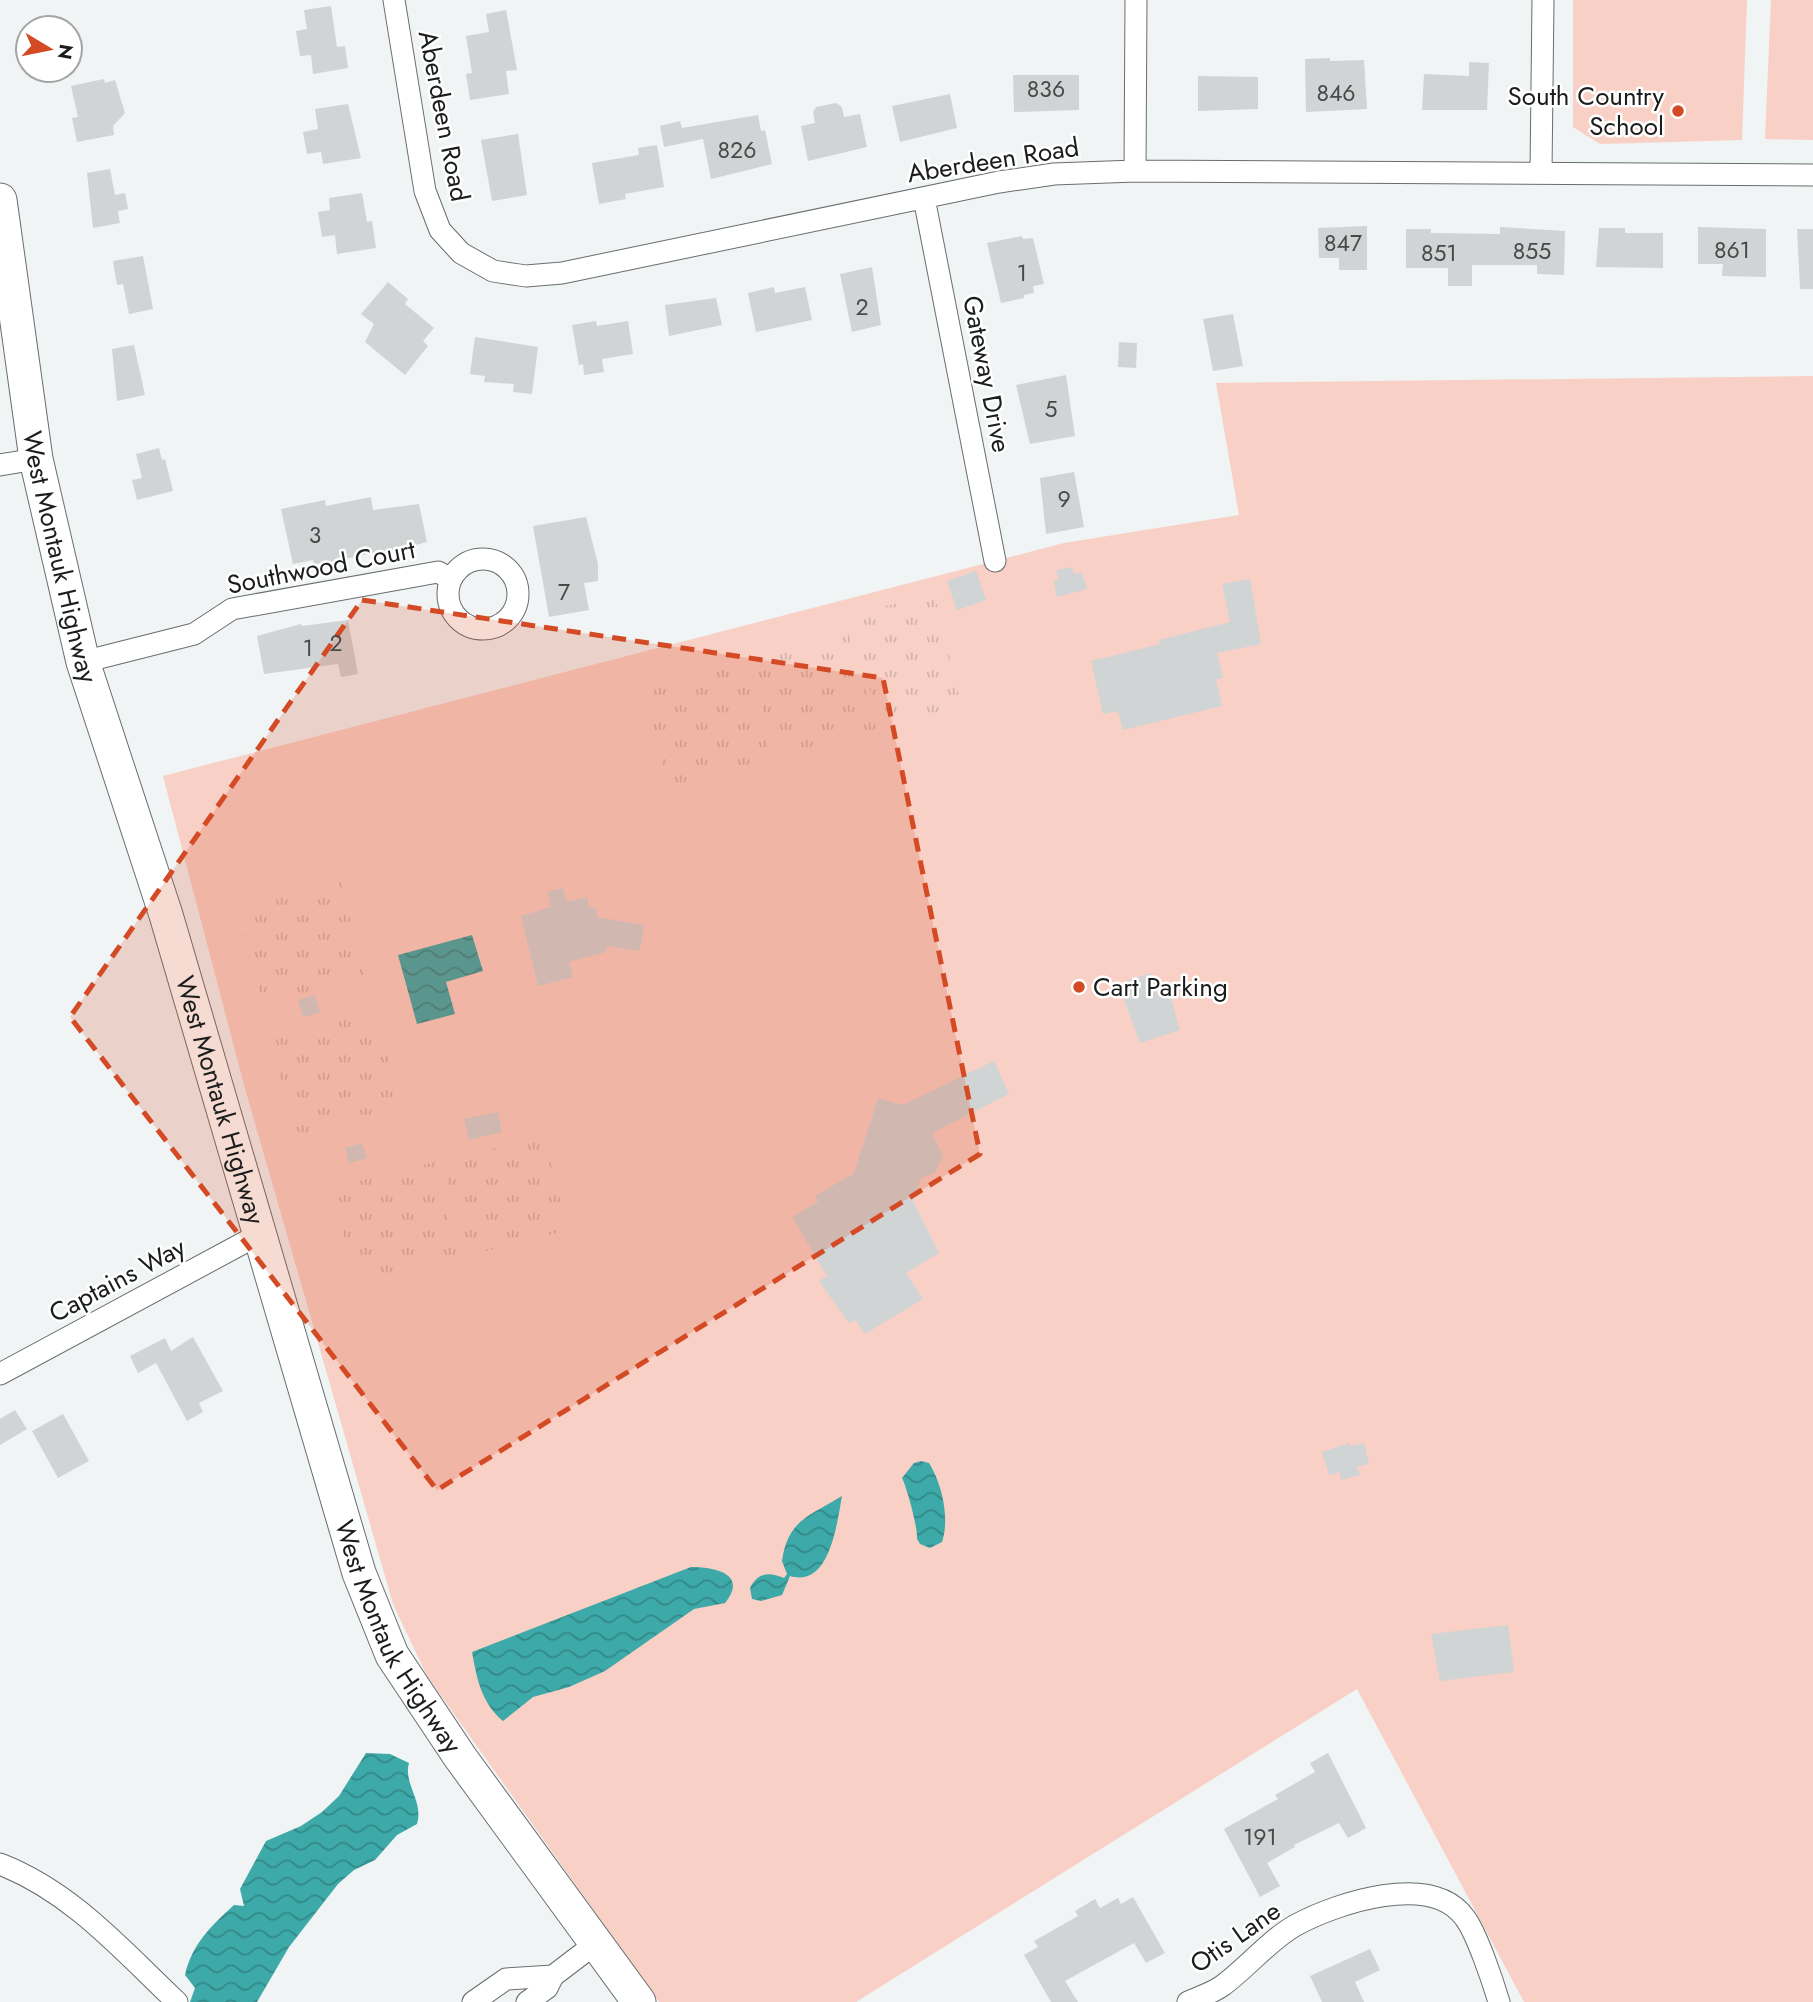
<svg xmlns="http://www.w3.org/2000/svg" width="1813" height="2002" font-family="Jost,sans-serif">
<defs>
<pattern id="park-tufts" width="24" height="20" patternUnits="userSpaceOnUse" patternTransform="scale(1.75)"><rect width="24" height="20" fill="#f8d0c5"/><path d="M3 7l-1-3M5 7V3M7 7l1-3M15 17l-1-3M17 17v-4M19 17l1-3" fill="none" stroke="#d4b2a9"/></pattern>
<pattern id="water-waves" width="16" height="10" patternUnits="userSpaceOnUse" patternTransform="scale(1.75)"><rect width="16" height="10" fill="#3da9a8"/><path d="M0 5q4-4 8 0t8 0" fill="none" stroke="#328988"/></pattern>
</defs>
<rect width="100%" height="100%" fill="#f0f4f4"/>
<path fill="#f8d0c5" d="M1573,0h174l-5,140 -142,4 -27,-17z
M1771,0h42v140l-48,-1z
M1813,376v1626h-289l-167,-313 -501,313h-197l-232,-326 -34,-72 -149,-519 -81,-309 901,-233 175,-28 -23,-132z"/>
<path fill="url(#park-tufts)" d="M935,596l26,109 -81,23 -30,-115z
M848,632l29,97 -100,30 -28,-98z
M743,663l29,98 -101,30 -29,-98z
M341,882l24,96 -103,26 -24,-96z
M376,1011l25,99 -107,27 -24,-99z
M544,1136l24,94 -101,26 -24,-94z
M435,1162l24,96 -103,26 -24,-96z"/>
<path fill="url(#water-waves)" d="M472,935l11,36 -37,11 9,32 -38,10 -19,-69z
M921,1461l8,2c13,21 21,55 13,79l-12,6 -10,-4 -3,-5c1,-11 -10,-51 -15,-61l12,-15z
M842,1496c-5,27 -12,92 -52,80l-8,19 -21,6 -9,-2 -2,-11c8,-16 19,-16 34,-10l3,-4 -5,-13c6,-42 28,-45 60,-65z
M691,1567c22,0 58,6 34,36l-31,6 -89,62 -36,16 -36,10 -30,24c-22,-19 -26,-42 -31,-69z
M366,1753l24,1 19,9c-6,21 15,38 8,61l-20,11 -22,25 -21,10 -16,14 -49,63 -32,55h-67l5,-14 -10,-13c7,-31 26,-49 49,-70l10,1 -4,-17 26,-48 35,-15 21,-14 17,-16z"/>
<path fill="#d0d4d4" d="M331,6l6,41 8,-1 3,22 -35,6 -2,-19 -11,1 -4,-25 11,-2 -3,-19z
M506,10l11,60 -11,1 3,23 -39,6 -4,-26 6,-1 -6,-37 23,-4 -3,-18z
M1330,58v3l34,-1 3,49 -61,3 -1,-53z
M1469,62l20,1 -2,47h-65l2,-36 45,2z
M1013,75h66v35l-65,2z
M1198,76l60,1v32l-60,2z
M104,79l1,4 10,-3 10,33 -12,13 1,9 -37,7 -5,-24 6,-1 -7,-31z
M950,94l7,34 -57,14 -8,-36z
M836,103l6,4 2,10 16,-3 7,33 -59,14 -7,-35 14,-3 -2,-11 3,-5z
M348,104l13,54 -38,6 -2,-12 -14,2 -4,-22 15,-3 -3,-20z
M758,115l3,16 4,-1 7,34 -61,15 -8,-40 -39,8 -4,-21 20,-5 2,7z
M518,134l9,61 -35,6 -11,-61z
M657,145l7,42 -39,7 1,5 -27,5 -7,-41 47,-8 -1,-7z
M110,169l5,26 10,-2 3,16 -10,2 2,12 -27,5 -6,-55z
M362,193l5,29 5,-1 4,27 -39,6 -2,-19 -13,2 -4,-25 12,-2 -1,-12z
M1367,226v44h-28v-12h-20l-1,-30z
M1500,227l65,4 -1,44 -27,-1v-9h-65v21h-24v-18h-42v-39h25v4l69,1z
M1698,227l68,2v48l-44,-1 1,-12h-25z
M1599,228h26v5h38v35l-67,-1z
M1797,229h16v60h-13z
M1022,236l1,3 10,-1 11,46 -11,2 1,7 -10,2v3l-23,5 -14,-60z
M143,256l10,53 -24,5 -6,-30 -6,1 -4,-24z
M872,267l9,58 -29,7 -12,-58z
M388,282l20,17 -3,5 29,24 -11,13 5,5 -23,29 -40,-33 9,-18 -13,-10z
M774,287l1,6 30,-6 7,33 -56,12 -8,-39z
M716,298l6,27 -53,11 -4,-31z
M1233,314l10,52 -30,5 -10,-52z
M596,321l1,5 31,-5 5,33 -31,5 2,13 -20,3 -1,-11 -4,1 -7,-40z
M475,337l63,10 -6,47 -19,-2 1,-8 -30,-2 1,-6 -15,-2z
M1119,342l18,1 -1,25 -18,-1z
M134,345l11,50 -28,6 -5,-52z
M1066,375l9,61 -45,8 -14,-59z
M159,448l3,12 3,-1 8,32 -36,9 -5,-20 10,-2 -6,-24z
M1074,472l10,55 -38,7 -6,-56z
M371,497l2,13 46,-6 8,38 -45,12 -1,-3 -45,10 -22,3 -1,-4 -20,4 -12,-55 44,-9 1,6z
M586,517l12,47v17l-14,2 5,27 -40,7 -16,-91z
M1072,567l2,7 8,-2 5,17 -30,8 -3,-16 5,-1 -3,-10z
M976,571l10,29 -29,10 -10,-29z
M1250,579l11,65 -44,9 6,25 -7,2 6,26 -99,24 -5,-19 -15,3 -12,-53 69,-17 -1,-4 71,-18 -8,-38z
M348,620l10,54 -17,3 -3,-13 -74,10 -7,-38 44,-12 1,2z
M563,888l4,14 20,-5 2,10 7,1 1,9 47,8 -3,21 -3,5 -31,-5 -1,6 -37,10 4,15 -35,9 -17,-70 30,-9 -4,-15z
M1151,973l6,23 12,-4 11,38 -40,13 -17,-46 6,-2 -4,-14z
M315,995l5,18 -17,4 -5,-17z
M994,1061l15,33 -77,39 11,23 -8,17 -14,5 -8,23 26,52 -33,20 17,26 -58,35 -10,-14 -6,3 -30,-42 8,-5 -35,-59 26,-15 -3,-6 39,-23 24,-75 25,7z
M498,1112l4,20 -33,8 -5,-21z
M362,1143l5,15 -18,5 -4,-15z
M193,1337l30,54 -24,12 4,9 -16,9 -31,-58 -18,10 -8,-17 35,-18 6,13z
M15,1410l12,19 -27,16v-26z
M63,1414l26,47 -31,17 -26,-47z
M1349,1443l1,3 14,-3 5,21 -12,3 3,8 -19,5 -2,-8 -10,3 -7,-23z
M1508,1625l6,47 -74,9 -9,-47z
M1328,1753l38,75 -18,10 -9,-15 -45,22 1,2 -28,16 13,23 -20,11 -36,-68 54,-30 -3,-4 40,-23 -5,-9z
M1133,1897l32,56 -19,10 -12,-20 -69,38 13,21h-27l-27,-47 14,-8 -4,-6 44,-25 -3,-5 20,-12 5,9 18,-10 3,6z
M1370,1949l10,21 -25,12 9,20h-42l-12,-26z"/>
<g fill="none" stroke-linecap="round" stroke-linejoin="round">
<defs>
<path id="street" d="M394,0l31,191 15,39 21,23 32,18 33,5 36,-3 437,-91 55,-8 81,-3 678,4
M1135,171l1,-171
M1541,172l2,-172
M924,198l71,363
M0,465l36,-6
M448 594a35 35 0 1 1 70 0a35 35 0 1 1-70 0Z
M83,662l111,-28 38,-25 206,-37 13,7
M0,1374l260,-140
M0,1864c72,28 122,86 177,138
M473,2002l33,-23 47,-3 42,-32
M527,2002l20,-14 6,-12
M1188,2002c11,-5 24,-9 34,-16 25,-18 47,-46 74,-61 41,-22 136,-54 169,-7 12,16 28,64 34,84"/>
<g id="primary">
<path id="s1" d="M0,200l36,259 47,203 83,253 193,658 33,82 68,102 179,245"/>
</g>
</defs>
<use href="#street" stroke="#696d6d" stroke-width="23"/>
<use href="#primary" stroke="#696d6d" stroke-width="35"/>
<use href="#street" stroke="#fff" stroke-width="21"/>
<use href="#primary" stroke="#fff" stroke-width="33"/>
</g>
<path fill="#d34a25" fill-opacity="0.2" stroke="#d34a25" stroke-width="5" stroke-dasharray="14 9" stroke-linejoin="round" d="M362,600l521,78 97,476 -543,336 -367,-473z"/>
<g fill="#d34a25" stroke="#fff" stroke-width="2.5">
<circle cx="1678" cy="111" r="7"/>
<circle cx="1079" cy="987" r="7"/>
</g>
<g text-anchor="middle" stroke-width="5" stroke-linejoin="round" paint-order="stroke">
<g font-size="23" fill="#484a4a">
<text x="1046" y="97">836</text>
<text x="1336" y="101">846</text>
<text x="737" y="158">826</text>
<text x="1343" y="251">847</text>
<text x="1732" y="258">861</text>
<text x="1532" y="259">855</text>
<text x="1439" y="261">851</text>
<text x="1022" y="281">1</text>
<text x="862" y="315">2</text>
<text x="1051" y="417">5</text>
<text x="1064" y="507">9</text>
<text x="315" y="543">3</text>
<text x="564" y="600">7</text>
<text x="336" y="651">2</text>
<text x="308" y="656">1</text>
<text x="1260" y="1845">191</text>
</g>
<g font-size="26" fill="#1b1c1c" stroke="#fff" text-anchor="end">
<text x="1664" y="105">South Country<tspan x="1664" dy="30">School</tspan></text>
<text x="1093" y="996" text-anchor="start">Cart Parking</text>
</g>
<g font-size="26" fill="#1b1c1c" stroke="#fff">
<text transform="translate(444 116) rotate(79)" y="9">Aberdeen Road</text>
<text transform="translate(993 160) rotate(-9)" y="9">Aberdeen Road</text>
<text transform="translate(987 374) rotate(79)" y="9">Gateway Drive</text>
<text dy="9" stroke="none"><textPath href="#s1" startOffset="362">West Montauk Highway</textPath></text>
<text transform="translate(321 567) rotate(-11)" y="9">Southwood Court</text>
<text dy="9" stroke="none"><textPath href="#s1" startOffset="929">West Montauk Highway</textPath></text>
<text transform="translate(117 1280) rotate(-28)" y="9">Captains Way</text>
<text dy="9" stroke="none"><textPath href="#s1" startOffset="1496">West Montauk Highway</textPath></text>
<text transform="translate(1235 1937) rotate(-35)" y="9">Otis Lane</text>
</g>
</g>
<g transform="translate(49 49) rotate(100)"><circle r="33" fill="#ffffff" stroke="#a4a4a4" stroke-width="2"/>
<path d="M0-5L12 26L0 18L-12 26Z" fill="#d34a25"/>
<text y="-10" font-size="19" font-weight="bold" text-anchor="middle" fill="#1b1c1c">N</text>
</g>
</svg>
